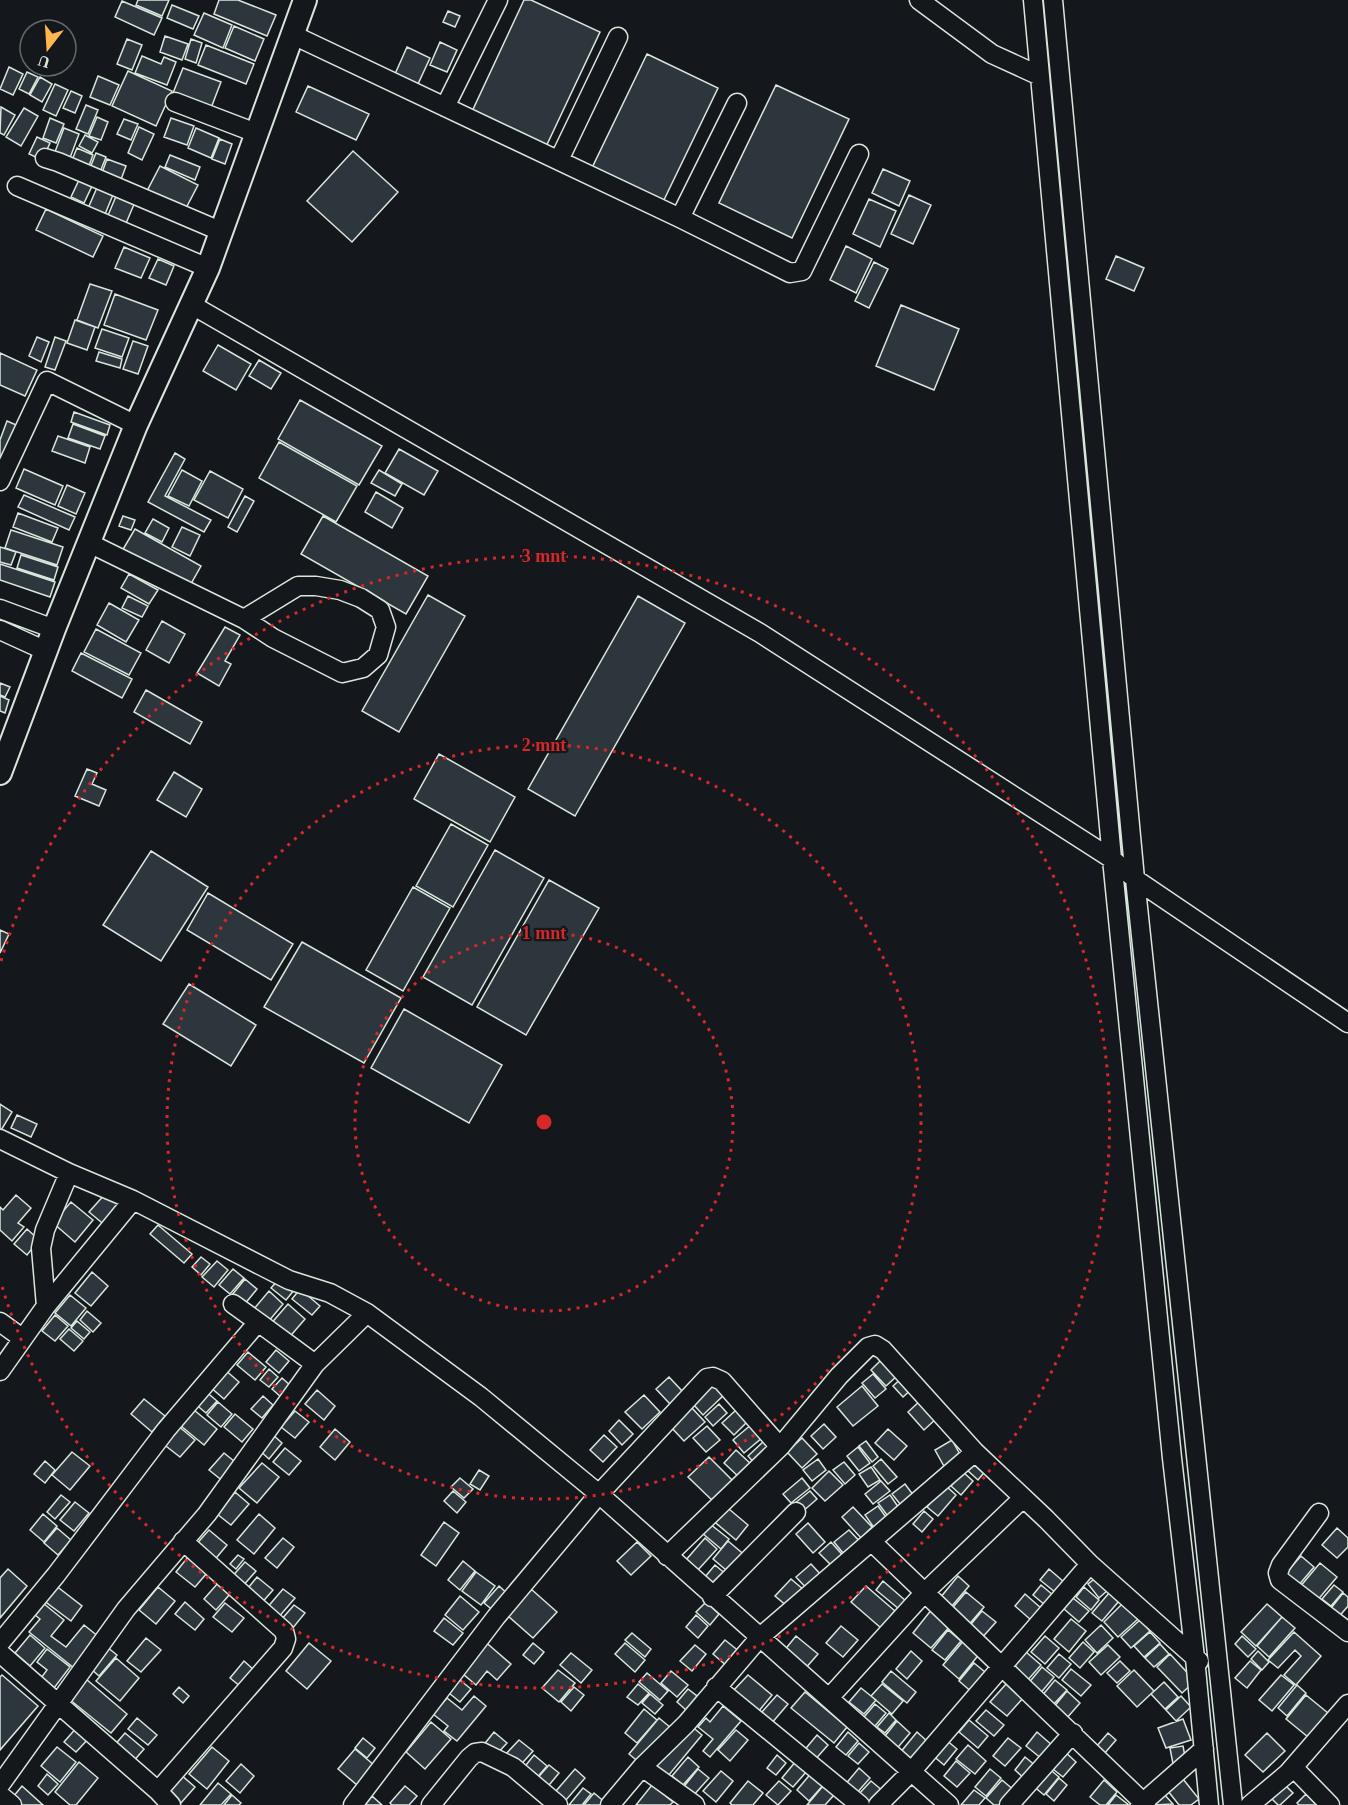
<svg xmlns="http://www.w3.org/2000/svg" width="1348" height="1805" font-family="Georgia,serif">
<rect width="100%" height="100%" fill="#14181c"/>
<path fill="#2c363c" stroke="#d8e6dc" stroke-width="1.5" d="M138,0h31l-7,16 -26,-11z
M219,0h19l38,15 -9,21 -53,-22z
M524,0h7l69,32 -57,121 -74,-35z
M122,1l40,17 -8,17 -39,-18z
M172,5l27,11 -6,13 -26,-11z
M448,11l12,5 -5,11 -12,-5z
M204,13l28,12 -9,23 -29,-13z
M234,26l30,13 -9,22 -30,-13z
M165,36l23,8 -6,16 -22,-8z
M127,39l15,6 -10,25 -15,-6z
M191,39l11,4 -6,20 -11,-4z
M440,42l17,8 -10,22 -17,-7z
M206,45l48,19 -8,20 -48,-19z
M407,47l23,11 -12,26 -23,-10z
M647,54l71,34 -57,118 -71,-34z
M142,56l19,8 3,-7 12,5 -9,23 -32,-12z
M9,67l14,7 -10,21 -13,-6z
M183,68l38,14 -10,26 -38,-15z
M128,71l44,20 -16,35 -44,-20z
M27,72l11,5 -9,17 -10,-5z
M98,76l21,9 -9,20 -20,-8z
M40,77l12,7 -10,18 -12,-7z
M55,84l13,6 -12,26 -13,-6z
M776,85l73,34 -57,119 -73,-35z
M308,86l61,28 -13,26 -60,-28z
M71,91l11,5 -7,17 -12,-5z
M86,105l12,5 -10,24 -12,-5z
M1,107l14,8 -11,20 -4,-2z
M24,108l14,8 -17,30 -15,-9z
M97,117l11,5 -7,18 -12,-4z
M50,118l14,6 -8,19 -13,-5z
M171,118l23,8 -7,19 -23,-8z
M124,119l14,5 -7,16 -14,-6z
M139,127l15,7 -12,26 -14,-7z
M64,128l15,6 -11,29 -15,-6z
M196,128l23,10 -8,20 -23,-10z
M85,135l13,7 -6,11 -13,-7z
M37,137l13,6 -8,17 -13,-6z
M220,139l12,5 -7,20 -13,-5z
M77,148l16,7 -6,16 -17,-6z
M353,151l45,41 -46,50 -45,-41z
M96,153l10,4 -8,20 -10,-4z
M170,155l30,12 -5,13 -30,-13z
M107,159l19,7 -7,19 -19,-7z
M160,166l38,19 -13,25 -38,-19z
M883,169l27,12 -11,25 -27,-13z
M79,180l13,6 -8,17 -13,-6z
M99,183l16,7 -12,29 -17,-6z
M117,194l18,8 -11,26 -18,-8z
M909,195l22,10 -18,39 -22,-10z
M869,199l27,12 -16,36 -27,-13z
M46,209l57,27 -10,21 -57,-27z
M846,246l26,13 -16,34 -26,-13z
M124,247l26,11 -9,20 -26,-10z
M1116,256l28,12 -10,23 -28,-12z
M158,259l16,7 -8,19 -17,-7z
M874,262l14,7 -19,39 -14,-7z
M90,284l22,7 -14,37 -21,-8z
M115,294l43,16 -12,30 -42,-15z
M901,305l58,24 -25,61 -58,-24z
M75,320l20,7 -8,23 -20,-7z
M102,329l27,9 -7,19 -27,-9z
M37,337l12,5 -8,20 -12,-6z
M55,337l11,4 -11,29 -10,-3z
M133,341l15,5 -10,28 -15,-5z
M218,345l33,19 -15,26 -33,-19z
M99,352l23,7 -2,9 -24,-7z
M0,353l37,17 -12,26 -25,-11z
M259,360l22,13 -10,16 -22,-13z
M300,400l82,46 -23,39 -81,-46z
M74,412l36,13 -3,10 -36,-13z
M7,421l14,6 -21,39v-26z
M73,424l32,12 -5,13 -32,-11z
M58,436l32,11 -5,16 -33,-12z
M279,442l78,44 -21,36 -77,-44z
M399,449l39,22 -14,24 -39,-22z
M175,453l10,6 -20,37 46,24 -7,12 -56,-30z
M24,469l39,17 -8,19 -39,-17z
M182,470l20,11 -13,25 -21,-10z
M379,470l23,14 -7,12 -24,-13z
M210,471l33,18 -15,29 -34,-18z
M67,485l18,8 -9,21 -18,-8z
M376,492l27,16 -11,20 -27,-16z
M24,495l51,22 -6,13 -51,-23z
M245,496l9,5 -17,31 -9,-5z
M18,513l40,15 -6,14 -39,-15z
M123,516l12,4 -4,10 -12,-4z
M323,516l105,60 -22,38 -105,-60z
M153,519l16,9 -7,14 -17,-9z
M182,527l18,8 -10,21 -18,-9z
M135,529l66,37 -13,23 -66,-38z
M11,530l52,17 -6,18 -52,-17z
M0,547l16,5 -5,13 -11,-3z
M21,555l37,12 -4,13 -37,-12z
M0,564l55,18 -5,15 -50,-17z
M129,574l29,16 -9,14 -28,-16z
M428,595l37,21 -66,116 -37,-21z
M128,596l20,10 -6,11 -20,-9z
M638,596l47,27 -110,193 -47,-27z
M109,603l30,17 -13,22 -29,-17z
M162,621l23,13 -16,29 -23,-13z
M225,627l15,8 -15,26 6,3 -12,22 -22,-13z
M96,629l45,24 -12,22 -45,-23z
M81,653l51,26 -10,19 -50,-27z
M0,683l10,4 -5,10 -5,-2z
M146,690l56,32 -12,22 -56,-32z
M0,696l9,4 -4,13 -5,-2z
M439,754l76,43 -25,45 -76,-43z
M87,769l10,4 -5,11 14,6 -7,16 -24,-10z
M174,772l28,17 -16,28 -29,-17z
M451,824l37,21 -35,62 -37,-21z
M495,850l49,28 -72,127 -49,-28z
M151,851l57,36 -47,74 -58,-36z
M549,880l50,28 -73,127 -49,-28z
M413,887l37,21 -47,83 -37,-21z
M208,893l85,51 -22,36 -84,-50z
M0,930l9,4 -9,19z
M302,942l99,56 -37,65 -100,-56z
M189,984l67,41 -25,41 -68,-42z
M404,1009l98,56 -33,58 -98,-55z
M0,1104l12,8 -12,20z
M17,1115l20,9 -6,13 -20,-9z
M106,1193l17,15 -16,19 -18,-15z
M16,1195l15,13 -13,15 6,4 -12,14 -12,-11v-23l3,3z
M71,1202l22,18 -18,22 -22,-19z
M158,1225l34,29 -8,9 -34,-29z
M27,1229l12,11 -12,15 -13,-11z
M201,1257l9,7 -9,11 -9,-8z
M217,1261l11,9 -14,17 -12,-10z
M233,1269l11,9 -14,16 -11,-9z
M92,1272l16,14 -17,20 -16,-13z
M281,1277l14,12 -9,11 -15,-12z
M245,1279l12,10 -13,16 -12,-10z
M300,1289l20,17 -8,9 -20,-16z
M269,1291l14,13 -15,18 -15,-12z
M70,1295l16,13 -15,18 -16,-13z
M288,1304l17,15 -18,21 -18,-14z
M87,1311l14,12 -8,9 -13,-12z
M55,1315l13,11 -13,15 -13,-10z
M77,1321l13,11 -6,7 -13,-11z
M69,1329l14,12 -9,10 -14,-12z
M276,1350l13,11 -10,12 -13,-11z
M248,1352l18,15 -11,13 -18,-15z
M883,1358l15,17 -12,11 -15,-16z
M224,1369l15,13 -15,17 -15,-13z
M269,1369l9,8 -9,10 -9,-7z
M873,1374l13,15 -11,9 -13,-15z
M904,1376l10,11 -11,10 -10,-11z
M669,1377l14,15 -13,12 -14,-15z
M282,1378l9,8 -10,11 -9,-8z
M714,1384l11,10 -22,21 -10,-11z
M862,1386l16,20 -25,20 -16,-19z
M204,1390l13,11 -11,12 -13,-11z
M317,1390l18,16 -11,14 -19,-16z
M644,1395l16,17 -18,17 -17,-17z
M263,1396l10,9 -11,13 -11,-9z
M144,1399l21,17 -13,16 -21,-18z
M921,1400l17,17 -14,13 -16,-18z
M218,1402l14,12 -11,13 -14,-12z
M719,1404l8,9 -14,13 -8,-9z
M691,1407l14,15 -21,19 -14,-15z
M194,1410l23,19 -13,16 -23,-19z
M736,1410l12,11 -14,14 -12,-12z
M295,1411l14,11 -14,16 -14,-11z
M235,1414l18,15 -11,13 -18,-15z
M619,1420l14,14 -11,11 -13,-14z
M752,1424l11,13 -19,16 -11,-13z
M824,1424l12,13 -13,12 -12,-13z
M177,1425l18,15 -15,17 -18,-14z
M707,1426l13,14 -14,12 -13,-14z
M335,1429l15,13 -15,18 -15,-13z
M888,1429l19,17 -13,14 -19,-17z
M271,1433l11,10 -13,16 -11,-10z
M604,1435l13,12 -14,15 -13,-12z
M802,1438l15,16 -15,14 -15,-16z
M765,1440l10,12 -17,15 -10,-11z
M952,1440l10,18 -17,10 -10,-18z
M866,1441l12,16 -6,5 -13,-16z
M858,1447l12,16 -11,8 -12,-15z
M285,1448l16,13 -12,14 -16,-13z
M736,1450l16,15 -12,13 -16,-15z
M72,1452l18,14 -20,24 -18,-15z
M224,1453l15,12 -15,17 -15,-12z
M709,1457l27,27 -20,20 -28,-27z
M818,1459l8,11 -14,11 -9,-11z
M881,1459l16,18 -9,7 -15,-18z
M975,1459l12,10 -9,11 -12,-11z
M45,1461l10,9 -10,13 -11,-9z
M844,1462l11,13 -10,9 -12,-14z
M262,1463l17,14 -22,26 -18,-15z
M871,1467l9,13 -12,7 -9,-13z
M479,1470l10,6 -9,14 -10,-6z
M829,1471l14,14 -18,16 -13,-13z
M963,1472l10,9 -12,14 -10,-9z
M460,1478l13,11 -9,9 -13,-11z
M802,1478l8,10 -19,15 -8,-9z
M881,1481l9,10 -17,13 -8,-10z
M905,1484l12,16 -13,9 -12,-15z
M945,1485l11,10 -18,21 -11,-9z
M453,1491l13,11 -9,11 -13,-12z
M810,1491l7,8 -15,13 -7,-9z
M235,1492l14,12 -18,21 -14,-11z
M61,1495l9,7 -15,17 -8,-7z
M890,1495l11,16 -11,8 -12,-16z
M75,1502l14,11 -15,18 -14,-11z
M723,1504l25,21 -12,15 -25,-21z
M878,1506l10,14 -13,9 -10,-14z
M853,1507l19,20 -11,11 -19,-21z
M924,1511l9,8 -11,13 -9,-8z
M43,1514l14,12 -13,16 -14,-12z
M259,1514l16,14 -21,26 -17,-14z
M444,1522l15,11 -23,33 -15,-11z
M808,1523l17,19 -12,11 -17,-19z
M710,1524l19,15 -8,10 -19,-16z
M57,1528l14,12 -13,15 -14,-12z
M1337,1528l11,10v9l-11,11 -15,-13z
M209,1530l18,15 -15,18 -19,-15z
M849,1530l15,16 -16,13 -14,-17z
M283,1538l11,9 -17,21 -12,-10z
M705,1538l12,11 -20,22 -12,-10z
M728,1541l19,16 -15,18 -19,-16z
M637,1542l14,14 -20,19 -14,-14z
M831,1542l16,18 -11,10 -17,-17z
M238,1555l6,4 -8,10 -6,-5z
M1301,1556l13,11 -16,19 -14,-11z
M188,1557l19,16 -12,14 -19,-15z
M463,1561l12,10 -15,19 -12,-10z
M245,1562l11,9 -15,17 -11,-9z
M1320,1563l17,14 -21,25 -17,-14z
M811,1564l13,14 -14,14 -14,-15z
M715,1565l12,10 -16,19 -12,-10z
M8,1569l19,17 -27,32v-40z
M1049,1569l15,13 -9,10 -15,-12z
M476,1572l19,14 -14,19 -19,-14z
M958,1576l11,10 -18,21 -11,-9z
M257,1577l16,13 -14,16 -15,-13z
M1097,1577l11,13 -9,8 -11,-14z
M791,1579l13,11 -16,17 -13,-11z
M883,1581l23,20 -7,8 -23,-19z
M218,1583l12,11 -14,16 -12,-11z
M55,1585l27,21 -11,15 -28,-21z
M1041,1585l12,10 -8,10 -12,-10z
M1334,1585l9,7 -12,14 -9,-7z
M499,1586l10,9 -14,17 -11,-9z
M866,1586l29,25 -14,17 -30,-26z
M158,1587l17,14 -19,23 -17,-14z
M1084,1587l15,13 -8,10 -15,-13z
M283,1589l12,9 -18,21 -11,-10z
M531,1589l26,23 -24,26 -26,-23z
M966,1592l18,15 -18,21 -18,-15z
M1109,1593l10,8 -17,20 -10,-8z
M1343,1593l5,4v9l-11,13 -9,-7z
M1025,1594l16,14 -10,12 -16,-14z
M460,1596l19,16 -16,18 -18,-15z
M1073,1598l16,13 -10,11 -15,-13z
M38,1599l26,21 -13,16 15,11 18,-22 15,12 -25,31 -45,-36 11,-13 -11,-9z
M185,1602l19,17 -9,11 -20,-16z
M706,1602l13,12 -9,11 -14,-13z
M225,1603l19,15 -12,14 -19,-15z
M1123,1603l15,16 -20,18 -14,-15z
M1267,1604l15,13 -26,29 -15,-14z
M294,1605l11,8 -13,16 -11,-9z
M932,1609l19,16 -20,23 -18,-15z
M982,1611l14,11 -16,18 -13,-11z
M696,1615l12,11 -10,12 -12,-11z
M1282,1617l13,11 -26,29 -12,-11z
M444,1618l19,15 -10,12 -19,-14z
M1071,1619l15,12 -17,21 -15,-13z
M1140,1620l10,11 -19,17 -10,-11z
M1101,1625l12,13 -16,15 -12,-13z
M841,1626l17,14 -15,17 -17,-14z
M948,1630l13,11 -16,19 -13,-10z
M1150,1632l10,11 -16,14 -10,-11z
M1294,1632l27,24 -25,29 -12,-10 17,-19 -6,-6 -17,18 -10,-8z
M632,1633l19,16 -6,8 -20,-17z
M30,1635l15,13 -15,18 -15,-13z
M796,1636l22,18 -14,16 -21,-18z
M1045,1636l14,12 -14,16 -14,-12z
M1242,1636l14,13 -8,8 -13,-13z
M146,1638l15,12 -20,22 -14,-11z
M482,1639l29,25 -14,16 -10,-9 -11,14 -13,-11z
M965,1639l16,13 -22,27 -16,-14z
M725,1640l15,12 -12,15 -15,-13z
M1083,1642l11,10 -14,16 -11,-10z
M309,1643l22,18 -24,28 -21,-18z
M533,1643l11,9 -10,12 -11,-9z
M625,1643l20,17 -10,12 -20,-18z
M1160,1644l9,10 -15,13 -9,-9z
M695,1645l11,9 -14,17 -12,-10z
M1108,1645l12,12 -19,18 -12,-13z
M107,1647l10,8 -18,21 -9,-8z
M47,1649l23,18 -16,21 -13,-10 6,-8 -10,-8z
M911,1651l11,10 -15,18 -11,-10z
M1258,1651l11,11 -7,8 -11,-11z
M1026,1652l15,13 -15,17 -15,-13z
M571,1653l21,17 -11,13 -21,-18z
M1059,1654l12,10 -12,14 -12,-10z
M1170,1654l25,27 -13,12 -25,-26z
M116,1658l23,20 -19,23 -24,-20z
M244,1661l10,9 -13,17 -11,-9z
M1120,1661l10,10 -13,12 -10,-10z
M1250,1661l11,9 -14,18 -12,-10z
M974,1663l16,13 -16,18 -15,-13z
M1042,1667l12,10 -15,18 -12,-10z
M1071,1669l20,16 -10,11 -19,-16z
M558,1670l17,13 -16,19 -17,-14z
M1134,1670l20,21 -17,16 -20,-21z
M671,1671l17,14 -11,12 -16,-14z
M891,1671l25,21 -9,11 -25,-21z
M647,1673l21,18 -8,9 -21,-18z
M2,1675l36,31 -38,44v-73z
M748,1675l24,20 -14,17 -25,-21z
M1281,1675l13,10 -22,26 -13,-11z
M455,1676l16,13 -11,13 -16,-13z
M86,1679l41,35 -16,19 -42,-34z
M1055,1680l12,10 -15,16 -11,-9z
M1164,1682l14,15 -13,12 -14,-15z
M1007,1683l17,14 -17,19 -17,-14z
M638,1684l11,9 -11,12 -11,-8z
M882,1684l21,17 -11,13 -21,-18z
M1297,1685l9,8 -19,23 -9,-8z
M179,1687l10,9 -6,7 -10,-9z
M574,1687l10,8 -13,16 -10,-9z
M861,1688l15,12 -12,14 -15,-12z
M688,1689l9,7 -11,14 -9,-8z
M1067,1691l13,12 -14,16 -13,-11z
M805,1692l42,35 -13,16 -43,-35z
M650,1694l13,11 -8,9 -13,-11z
M777,1695l11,9 -17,20 -11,-10z
M1306,1695l22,18 -20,24 -22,-18z
M474,1696l12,10 -29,35 -13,-10 4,-5 -15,-12 14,-16 15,12z
M1181,1696l10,11 -15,14 -10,-11z
M875,1704l11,9 -16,19 -11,-9z
M723,1706l18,15 -31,36 -7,-6 10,-12 -15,-12 8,-9 4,4z
M644,1709l13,11 -20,23 -12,-10z
M986,1710l18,15 -10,11 -18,-15z
M889,1713l7,7 -11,13 -8,-6z
M137,1718l20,17 -9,10 -20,-16z
M659,1718l12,10 -30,36 -12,-10z
M1183,1719l8,21 -25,8 -8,-20z
M969,1720l19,16 -10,12 -19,-16z
M897,1721l13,12 -16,19 -13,-11z
M431,1722l20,17 -26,30 -19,-17z
M689,1724l13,11 -34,41 -13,-11z
M78,1726l12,11 -14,15 -12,-10z
M736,1730l12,10 -18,21 -12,-11z
M494,1732l13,11 -13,14 -12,-10z
M848,1732l10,9 -12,14 -10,-8z
M917,1732l11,10 -18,21 -11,-9z
M1037,1732l16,14 -11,13 -16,-13z
M125,1733l19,16 -12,14 -19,-16z
M1108,1733l8,7 -12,14 -8,-7z
M1267,1733l18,18 -22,21 -18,-17z
M817,1735l11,10 -15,17 -11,-9z
M363,1738l12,10 -8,10 -12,-10z
M1008,1738l13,10 -16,18 -12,-10z
M945,1739l12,10 -13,16 -13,-11z
M519,1740l14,11 -16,18 -14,-12z
M859,1743l10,9 -11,12 -10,-8z
M968,1745l18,16 -11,13 -19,-15z
M1183,1746l3,16 -13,2 -3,-16z
M57,1747l19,15 -16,20 -19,-16z
M212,1747l17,14 -22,28 -18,-15z
M355,1749l19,16 -17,20 -19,-16z
M1063,1750l13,12 -13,15 -14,-11z
M534,1755l13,11 -13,15 -12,-11z
M777,1755l9,8 -10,12 -9,-7z
M688,1757l11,10 -16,18 -11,-9z
M1025,1757l11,9 -11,13 -10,-9z
M796,1761l11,10 -14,16 -11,-9z
M956,1761l14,12 -13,14 -13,-11z
M79,1762l19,16 -22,27h-6l-15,-13z
M241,1764l13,12 -14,17 -14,-12z
M549,1765l10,8 -14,17 -11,-8z
M1047,1767l12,10 -15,18 -12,-10z
M859,1768l11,10 -15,17 -11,-9z
M575,1769l10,9 -19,22 -10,-9z
M698,1769l11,9 -17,19 -10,-8z
M990,1769l11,9 -15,18 -11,-9z
M721,1771l12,10 -17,21 -13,-11z
M813,1771l13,11 -17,19 -12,-11z
M47,1774l11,10 -10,11 -10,-9z
M180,1774l15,13 -15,17 -15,-13z
M1059,1778l8,7 -13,16 -8,-7z
M1183,1779l16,20 -8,6h-12l-11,-14z
M1002,1780l13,11 -13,14h-8l-8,-7z
M1104,1780l13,12 -11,13h-6l-10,-8z
M748,1781l15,12 -10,12h-21l-2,-2z
M779,1781l12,10 -13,14 -12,-10z
M871,1781l12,10 -12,14h-3l-11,-9z
M1281,1781l12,12 -13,12h-2l-11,-11z
M218,1783l13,11 -10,11h-21z
M652,1785l21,17 -3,3h-34z
M22,1786l21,19h-21l-9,-8z
M405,1786l12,10 -8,9h-17l-2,-2z
M823,1786l11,9 -9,10h-18z
M583,1788l8,6 -9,11h-13z
M974,1790l11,8 -6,7h-18z
M594,1793l13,11 -1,1h-22z
M1163,1793l10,11 -19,1z
M1306,1794l11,11h-18l-2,-2z
M232,1795l9,8 -2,2h-15z
M1116,1795l13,10h-21z
M372,1796l10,9h-17z"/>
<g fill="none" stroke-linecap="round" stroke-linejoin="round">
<defs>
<path id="minor" d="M919,0l73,54 48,22
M1033,0l79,859 60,599 23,200 14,147
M1053,0l82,879 98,926
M291,34l389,184 110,55 12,-2 57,-117
M175,102l81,31
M445,107l53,-107
M45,158l13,4 162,69
M559,160l59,-123
M17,186l191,82
M680,218l57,-115
M192,305l568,328 352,226 23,20 213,144
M0,481l47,-100 89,44
M89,543l155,76 29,19 69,35 21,-5 15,-13 8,-28 -6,-17 -19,-12 -21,-8 -24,-4h-18l-54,33
M0,609l54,20
M0,630l46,21
M0,1139l69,34 64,27 156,80 41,13 37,20 114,84 118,97 350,311
M46,1306l-5,-58 4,-18 24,-57
M0,1322l22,16
M258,1322l57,42
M0,1371l46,-65 87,-106
M1319,1513l-38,52 -3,8 2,7 68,52
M872,1542l274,263
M667,1556l113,-109 59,-71 29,-29 7,-2 8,5 92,102 71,67 44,45 109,97
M712,1597l84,-85
M0,1643l56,-68 110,-145 92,-108 -25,-18
M0,1653l158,138 13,14
M716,1687l144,118
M829,1698l96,-106 98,-94
M642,1767l53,38
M1293,1767l37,38
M0,1785l126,-176 81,-95 108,-150 52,-51
M158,1791l125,-143 3,-9 -2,-8 -101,-90
M0,1795l12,10
M353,1805l143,-188 103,-123 108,-116 6,-1 9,4 58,66
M431,1805l38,-47 6,-5 7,-1 31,15 45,38
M610,1805l32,-38 44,-43 74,-87 215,-185
M878,1805l33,-33 179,-208
M1009,1805l64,-72
M1140,1805l64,-56
M1250,1805l38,-32 60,-69"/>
<path id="major" d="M0,773l54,-144 82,-204 72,-157 97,-268"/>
</defs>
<use href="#minor" stroke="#d8e6dc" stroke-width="21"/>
<use href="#major" stroke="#d8e6dc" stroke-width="26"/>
<use href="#minor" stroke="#14181c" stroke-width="18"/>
<use href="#major" stroke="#14181c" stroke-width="22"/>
</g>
<g fill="none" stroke="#d62828" stroke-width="3" stroke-dasharray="3 6">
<circle cx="544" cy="1122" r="189"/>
<circle cx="544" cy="1122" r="377"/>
<path d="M1 961A566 566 0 1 1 1 1283"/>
</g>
<circle cx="544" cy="1122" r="9" fill="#d62828" stroke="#14181c" stroke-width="3"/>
<g font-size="18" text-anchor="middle" font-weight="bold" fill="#d62828" stroke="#14181c" stroke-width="4.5" stroke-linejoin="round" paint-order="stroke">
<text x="544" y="562">3 mnt</text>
<text x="544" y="751">2 mnt</text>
<text x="544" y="939">1 mnt</text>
</g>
<g transform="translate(48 48) rotate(197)"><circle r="28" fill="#14181c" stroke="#626a69" stroke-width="1.5"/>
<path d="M0-4.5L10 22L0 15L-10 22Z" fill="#ffb74d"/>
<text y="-9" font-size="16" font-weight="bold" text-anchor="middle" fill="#d8e6dc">U</text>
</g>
</svg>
